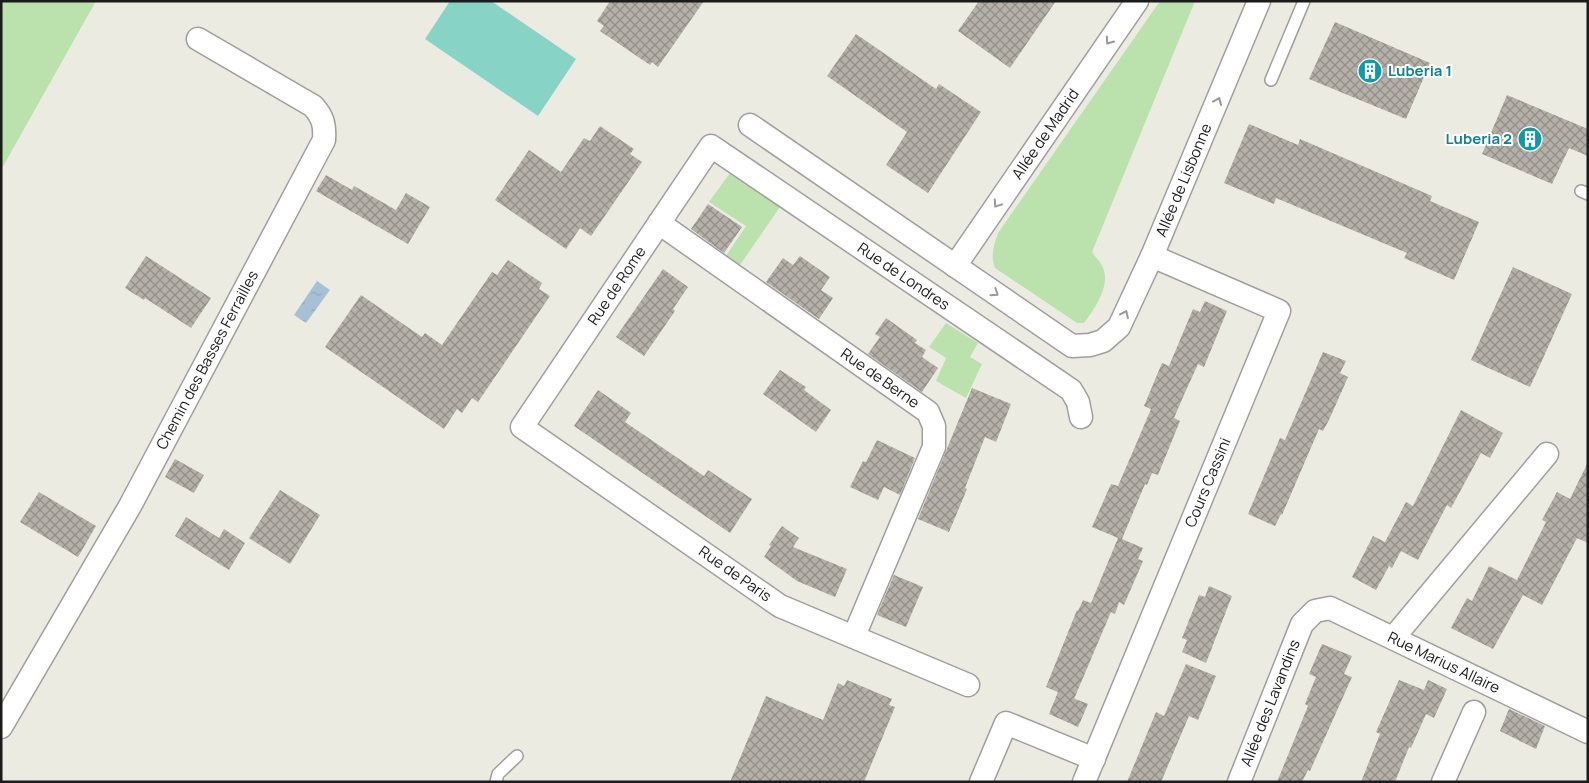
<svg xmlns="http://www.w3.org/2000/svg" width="1589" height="783" font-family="Manrope,sans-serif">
<defs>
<pattern id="water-ripples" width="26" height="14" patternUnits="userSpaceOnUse" patternTransform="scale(1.25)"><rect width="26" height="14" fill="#a6c1d6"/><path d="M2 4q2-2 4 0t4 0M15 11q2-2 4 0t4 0" fill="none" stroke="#8ea5b7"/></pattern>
<pattern id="building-cross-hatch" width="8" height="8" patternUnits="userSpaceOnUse" patternTransform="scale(1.25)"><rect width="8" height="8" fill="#b5b0a8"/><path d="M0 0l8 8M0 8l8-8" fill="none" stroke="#928e88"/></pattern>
</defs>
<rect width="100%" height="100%" fill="#ecebe2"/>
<path fill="#bbe2ac" d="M1,1h95l-95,169z
M1160,1h35l-103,251c3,5 9,10 11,16 8,17 -9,42 -19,55h-7l-82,-55c-5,-13 -1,-23 3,-35z
M733,169l49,35 -42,61 -14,-9 20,-30 -37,-24z
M946,323l32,20 -8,14 12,7 -16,34 -30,-17 10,-23 -17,-11z"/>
<path fill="#87d4c6" d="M450,1h41l85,58 -38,57 -113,-77z"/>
<path fill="url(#water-ripples)" d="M317,281l13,9 -24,33 -12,-8z"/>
<path fill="url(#building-cross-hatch)" d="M610,1h94l-46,66 -6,-5 -2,3 -50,-34 4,-5 -7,-5z
M979,1h77l-46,67 -52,-37z
M1335,22l95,41 -24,56 -97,-40z
M856,34l80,55 3,-5 42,28 -53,81 -42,-28 21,-33 -80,-56z
M1507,95l81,34v27l-19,-8 -17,36 -70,-30z
M1249,124l49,21 2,-6 132,57 -2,5 49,21 -25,58 -50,-22 3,-5 -131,-55 -2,6 -50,-21z
M600,126l34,23 -4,5 12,8 -51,74 -11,-8 -14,21 -71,-49 34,-50 32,22 23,-34 6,3z
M326,175l26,15 2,-4 42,24 10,-17 24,14 -22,37 -92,-53z
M708,204l34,23 -18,26 -33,-24z
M146,256l65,42 -20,30 -46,-30 -1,2 -19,-12z
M800,256l30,21 -9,13 12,8 -14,21 -53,-37 17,-24 10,7z
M508,260l34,23 -3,6 11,7 -72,106 -6,-4 -10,15 -5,-4 -13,20 -119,-82 36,-52 61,42 3,-4 17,12 50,-73 5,3z
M1513,267l59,27 -42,93 -59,-27z
M663,269l25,18 -15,22 2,2 -31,45 -28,-19z
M1205,301l22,10 -23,56 -6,-3 -15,33 -9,21 6,3 -22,54 -6,-2 -5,12 -2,-1 -23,55 21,9 -5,11 5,2 -19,44 -5,-3 -4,12 -4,-2 -37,87 -28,-12 31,-77 1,1 5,-11 8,3 27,-65 -26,-11 19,-43 7,2 19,-44 14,-33 -7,-3 18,-43 7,3 24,-57 7,3z
M886,318l31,22 -2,3 11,7 -4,7 16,11 -16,24 -54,-38 12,-17 -5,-3z
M1323,352l23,9 -6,12 8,4 -19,43 -6,11 -4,-2 -37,86 -1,-1 -6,12 -27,-12 32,-76 5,2z
M780,370l26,17 -2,3 27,20 -15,22 -53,-38z
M972,388l39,16 -15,38 -11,-5 -20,51 2,1 -18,43 -31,-13z
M598,390l33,23 -6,9 79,54 4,-6 44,29 -22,34 -156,-107z
M1461,410l42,23 -13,25 -9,-5 -30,55 -4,-3 -29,55 -17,-9 -9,17 -3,-2 -13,24 -24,-13 21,-41 12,6 21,-40 7,4z
M877,440l38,18 -15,37 -16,-8 -6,13 -28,-13 13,-26 3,1z
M175,459l29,16 -10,18 -29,-16z
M1588,462v81l-11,-5 -35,67 -19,-10 -30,54 -42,-21 16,-30 5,3 17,-35 28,14 29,-58 -4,-2 15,-28 13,7z
M280,490l40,25 -30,49 -41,-26z
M39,492l57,34 -18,31 -58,-35z
M186,517l33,21 5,-9 21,14 -16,27 -54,-34z
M782,526l17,12 -6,9 54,22 -12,28 -38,-16 -33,-24 7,-11 -2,-1z
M894,575l29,12 -17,40 -29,-12z
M1209,586l23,10 -26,67 -24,-11 5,-12 -5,-2 17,-43 6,2z
M1322,644l30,12 -8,18 8,3 -42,94 -2,-1 -6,12h-25l31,-76 -3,-2 11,-27 -7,-3z
M1186,664l30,12 -18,44 -9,-4 -28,66h-34l29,-70 8,4z
M847,680l45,19 -3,6 6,2 -31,75h-134l36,-86 57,24 15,-37 6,3z
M1399,680l25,10 4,-10 19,9 -13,29 -8,-4 -15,34 -2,-1 -14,35h-34l19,-48 -4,-2z
M1058,692l30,12 -10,23 -29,-13z
M1509,709l36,17 -9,23 -36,-18z"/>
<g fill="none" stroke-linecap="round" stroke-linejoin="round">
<defs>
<path id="service" d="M1271,80l33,-79
M1581,191l7,3
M496,782l2,-8 19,-18"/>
<g id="minor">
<path id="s1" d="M750,125l322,221 18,-1 13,-4 16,-14 33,-71 107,-255"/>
<path id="s2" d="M659,223l269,189 6,14v21l-80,189"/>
<path id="s3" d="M955,266l182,-265"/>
<path d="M1394,637l153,-183"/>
<path id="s4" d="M968,685l-188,-79 -258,-179 189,-281 360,244 7,12 3,15"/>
<path id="s5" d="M1,727l129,-221 194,-366c1,-15 -1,-23 -11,-34l-115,-67"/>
<path d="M981,782l25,-59 88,36"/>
<path id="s6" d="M1084,782l195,-471 -127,-55"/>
<path id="s7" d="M1239,782l63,-158 13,-13 15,-3 258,124"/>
<path d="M1443,782l31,-70"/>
</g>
</defs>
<use href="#service" stroke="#9f9f9f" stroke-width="14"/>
<use href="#minor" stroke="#9f9f9f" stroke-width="25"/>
<use href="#service" stroke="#fff" stroke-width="11"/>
<use href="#minor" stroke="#fff" stroke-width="22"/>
</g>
<defs><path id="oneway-chevron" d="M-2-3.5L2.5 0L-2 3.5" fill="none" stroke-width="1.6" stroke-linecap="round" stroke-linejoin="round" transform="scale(1.25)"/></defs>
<g stroke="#989898">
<use href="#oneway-chevron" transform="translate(1109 41) rotate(125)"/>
<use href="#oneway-chevron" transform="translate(1218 101) rotate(-67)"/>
<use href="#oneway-chevron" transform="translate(997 204) rotate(124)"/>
<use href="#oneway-chevron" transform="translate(995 293) rotate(34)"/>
<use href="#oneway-chevron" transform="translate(1125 314) rotate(-65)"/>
</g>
<defs>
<symbol id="building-disc" viewBox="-11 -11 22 22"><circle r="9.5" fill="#0f9aa8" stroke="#fff"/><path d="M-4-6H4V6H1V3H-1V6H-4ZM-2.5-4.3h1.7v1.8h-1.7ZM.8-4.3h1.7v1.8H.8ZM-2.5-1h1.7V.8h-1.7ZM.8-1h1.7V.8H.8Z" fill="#fff"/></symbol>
</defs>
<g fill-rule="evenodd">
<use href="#building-disc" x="1356" y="57" width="28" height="28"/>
<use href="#building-disc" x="1516" y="125" width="28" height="28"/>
</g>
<g text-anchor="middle" stroke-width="4" stroke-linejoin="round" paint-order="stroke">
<g font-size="15" font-weight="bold" fill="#0d838f" stroke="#fff" text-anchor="start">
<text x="1388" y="76">Luberia 1</text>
<text x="1512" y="144" text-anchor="end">Luberia 2</text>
</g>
<g font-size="15" fill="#1b1b1b" stroke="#fff">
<text dy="5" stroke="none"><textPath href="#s3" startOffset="160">Allée de Madrid</textPath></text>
<text dy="5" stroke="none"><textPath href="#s1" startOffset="604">Allée de Lisbonne</textPath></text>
<text dy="5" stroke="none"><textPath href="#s4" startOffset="1089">Rue de Londres</textPath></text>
<text dy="5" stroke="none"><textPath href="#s4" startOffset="688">Rue de Rome</textPath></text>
<text dy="5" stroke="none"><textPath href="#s5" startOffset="421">Chemin des Basses Ferrailles</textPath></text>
<text dy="5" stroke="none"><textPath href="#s2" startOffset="270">Rue de Berne</textPath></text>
<text dy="5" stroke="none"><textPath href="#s6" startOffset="324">Cours Cassini</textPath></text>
<text transform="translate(735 574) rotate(35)" y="5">Rue de Paris</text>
<text dy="5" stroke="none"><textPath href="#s7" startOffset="330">Rue Marius Allaire</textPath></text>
<text dy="5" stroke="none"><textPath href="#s7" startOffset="85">Allée des Lavandins</textPath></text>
</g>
</g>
<rect width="1589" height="783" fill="none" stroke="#1b1b1b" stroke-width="5"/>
</svg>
